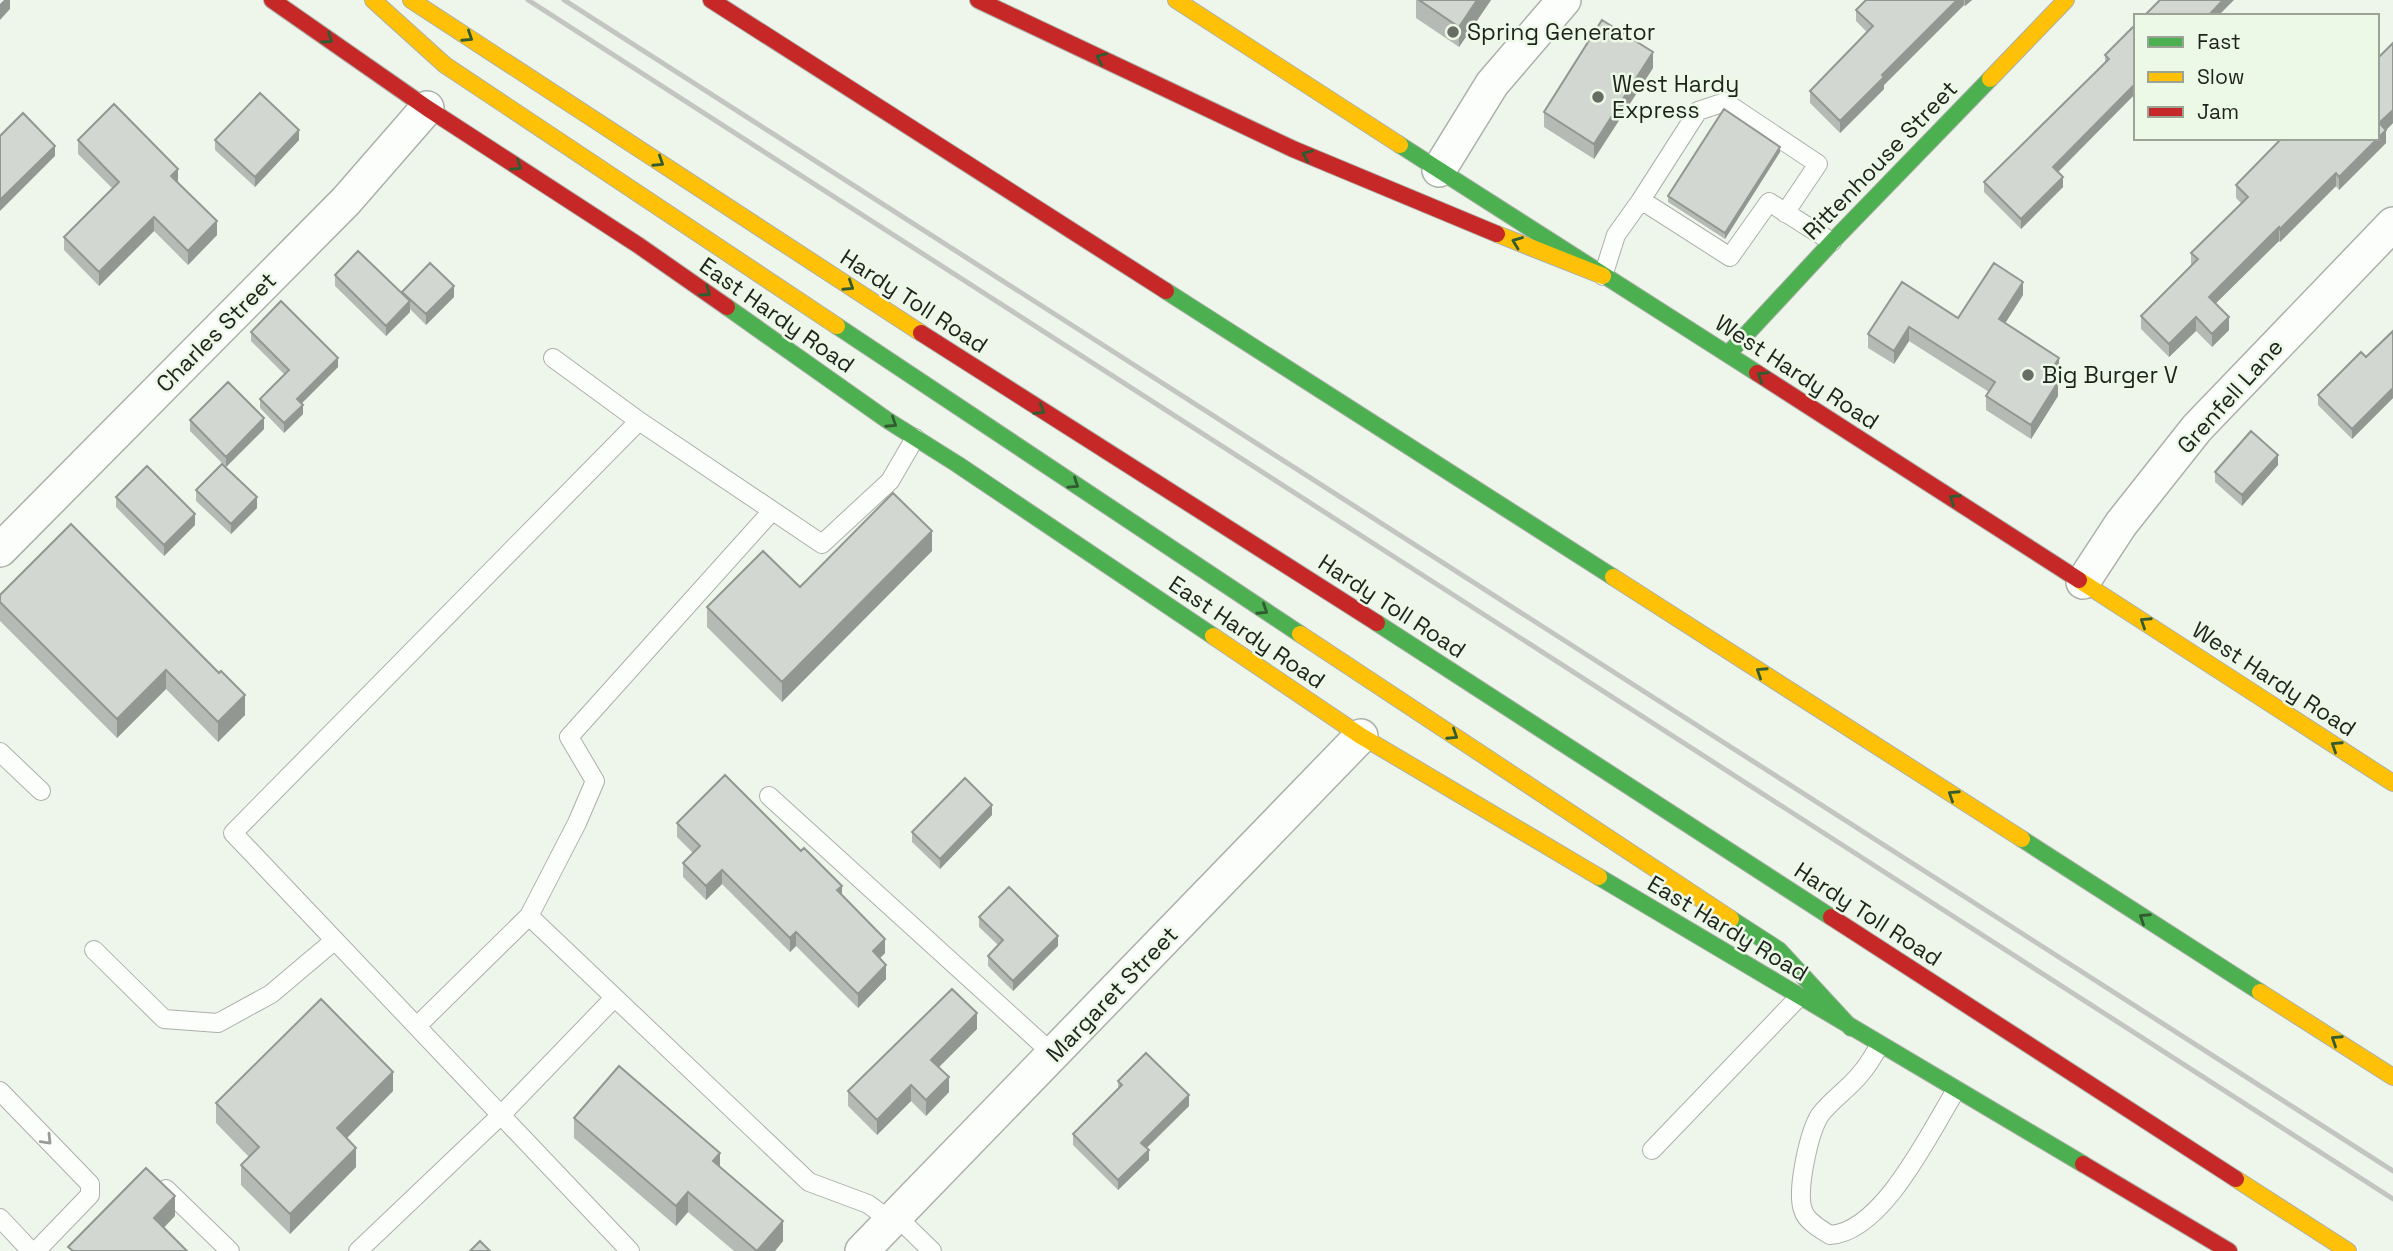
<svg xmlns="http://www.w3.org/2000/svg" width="2393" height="1251" font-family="'Space Grotesk',sans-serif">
<rect width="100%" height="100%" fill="#eef5eb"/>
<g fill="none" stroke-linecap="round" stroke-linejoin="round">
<defs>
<path id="lane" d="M1641,200l57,-89 27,-9 93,62 -33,49
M1603,276l13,-41 25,-35 89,57 39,-55 63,40
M553,358l86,63 183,123 68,-63 25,-43
M0,752l41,39
M769,796l284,258
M529,916l48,-93 18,-42 -26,-44 203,-226
M94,950l70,69 54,4 53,-29 64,-54
M417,1026l112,-110 280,266 59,22 23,17
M1880,1045c-6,9 -11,19 -18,27 -12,16 -30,27 -42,43 -11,17 -24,76 -17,95 3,11 17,19 27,25 53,-3 100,-103 126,-145
M0,1091l90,93v11l-54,56
M1652,1150l147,-153
M166,1189l64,62
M896,1216l36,35
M0,1218l31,33
M358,1251l143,-136 113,-117
M630,1251l-397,-418 406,-412"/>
<path id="street" d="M1439,170l53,-86 72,-84
M0,550l346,-349 81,-93
M2083,582l38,-58 76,-96 196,-204
M862,1251l499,-515"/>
<path id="fast" d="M1400,145l357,228
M1166,291l447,286
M727,307l160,113 70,44 256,172
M837,326l463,308
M1728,354l104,-112 158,-163
M1377,623l454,294
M2022,839l238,153
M1599,877l484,287
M1731,919l48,31 72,78"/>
<path id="slow" d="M373,0l72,65 392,261
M411,0l510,333
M1176,0l224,145
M1990,79l76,-79
M1497,234l106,42
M1613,577l409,262
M2079,580l314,203
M1300,634l431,285
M1213,636l148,100 238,141
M2260,992l133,85
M2236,1179l112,72"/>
<path id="jam" d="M272,0l155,108 211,137 89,62
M711,0l455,291
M978,0l315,149 204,85
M921,333l456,290
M1757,373l322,207
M1831,917l405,262
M2083,1164l146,87"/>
</defs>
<use href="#lane" stroke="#abb0a8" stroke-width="20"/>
<use href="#street" stroke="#abb0a8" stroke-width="36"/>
<use href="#fast" stroke="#abb0a8" stroke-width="18"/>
<use href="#slow" stroke="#abb0a8" stroke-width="18"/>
<use href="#jam" stroke="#abb0a8" stroke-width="18"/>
<use href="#lane" stroke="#fcfefc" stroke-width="18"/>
<use href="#street" stroke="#fcfefc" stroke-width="33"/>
<use href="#fast" stroke="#4caf50" stroke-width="16"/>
<use href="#slow" stroke="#ffc107" stroke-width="16"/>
<use href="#jam" stroke="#c62828" stroke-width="16"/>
<path stroke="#c3c5c1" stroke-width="5" d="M528,0l1865,1199
M564,0l1829,1171"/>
</g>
<path fill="#b5bab4" d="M1416,0h75l-32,47 -43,-29z
M1866,0h106l-7,6 -1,-1 -80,80v4l-44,44 -30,-30v-12l57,-59 -11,-11v-11z
M2136,24v69l-78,79 5,15 -42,42 -37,-37v-10l121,-120v-7z
M2393,43v80l-7,7v13l-47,47 -3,-4 -56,56 -1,-1 -63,62 13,27 -17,17 -16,-16 -27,26 -28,-28v-13l50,-50v-13l50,-50 -5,-5v-13l141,-47z
M1653,68l-59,91 -50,-32v-15z
M78,140l100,43 39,52 -29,30 -34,-34 -55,55 -35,-36v-13l48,-49 -34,-34z
M215,140h84l-44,47 -40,-37z
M1780,152l-55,87 -57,-37v-6z
M335,275l67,19v-2l52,5 -28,28 -16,-16v3l-24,24 -51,-50z
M2023,295l-18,28 54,48 -5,9 4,16 -27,43 -45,-29v-14l3,-4 -80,-51 -15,23 -26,-16v-14l90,-16z
M2393,331v67l-41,41 -34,-34v-10l48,-38z
M251,332l87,35 -37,37 2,10 -19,19 -24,-25v-9l24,-25 -33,-33z
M190,420l74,9 -38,38 -36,-36z
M2278,465l-36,41 -27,-24v-10z
M196,490l61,18 -26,26 -35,-33z
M116,497l79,28 -31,31 -48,-49z
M71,524l174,191 -27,27 -52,-53 -49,49 -117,-117v-26z
M932,551l-150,151 -75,-75v-20l93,-20z
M992,815l-52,54 -28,-27v-10z
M677,823l165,72 43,58 -5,5 6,21 -28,29 -62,-62 -6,6 -68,-68 -16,16 -23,-23v-14l10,-10 -16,-16z
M979,917l79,29 -45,45 -25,-25v-10l10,-11 -19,-18z
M977,1029l-38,38 10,25 -23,24 -15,-15 -34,34 -29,-29v-15z
M1118,1081l71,25 -42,42 2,12 -31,30 -45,-45v-11l45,-45z
M393,1091l-46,47 9,29 -66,67 -49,-49v-20l8,-8 -33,-34v-20z
M574,1118l146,49 63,74 -8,10h-41l-46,-39 -12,14 -102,-88z"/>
<path fill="#939792" d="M4,0h6v9l-10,11v-16z
M1477,0h14l-32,47v-20z
M1957,0h7v5l-80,80v4l-44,44v-12l42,-46z
M1965,0h7l-7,6z
M2223,0h11l-16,16h-10z
M1653,52v16l-59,91v-15z
M2136,83v10l-83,84v-10z
M2393,110v13l-7,7v13l-47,47v-13l40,-54z
M299,130v10l-44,47v-10z
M55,146v10l-55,55v-11z
M1780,147v5l-55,87v-6z
M178,169v13l-7,-6z
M2336,173v13l-56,56v-13z
M2063,177v10l-42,42v-10z
M154,217v14l-55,55v-14z
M217,221v14l-29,30v-14z
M2279,227v14l-70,69v-13z
M2023,282v13l-24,38v-14z
M454,286v11l-28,28v-11z
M410,301v11l-24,24v-10z
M2196,317v14l-27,26v-13z
M2229,317v13l-17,17v-13z
M1909,327v14l-15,23v-13z
M338,358v9l-41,41v-9z
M2059,358v13l-11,18v-13z
M2058,382v14l-27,43v-14z
M2393,383v15l-41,41v-10z
M303,405v9l-19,19v-10z
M264,418v11l-38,38v-10z
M2278,455v10l-36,41v-11z
M257,497v11l-26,26v-10z
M195,514v11l-31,31v-11z
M932,531v20l-150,151v-20z
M166,670v19l-49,49v-19z
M245,695v20l-27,27v-20z
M992,805v10l-52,54v-10z
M722,870v14l-16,16v-14z
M842,886v14l-5,-10z
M796,932v14l-6,6v-14z
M1058,936v10l-45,45v-10z
M885,939v14l-12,12v-14z
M886,965v14l-28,29v-14z
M977,1013v16l-46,46v-15z
M393,1072v19l-56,57v-20z
M949,1077v15l-23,24v-16z
M911,1085v16l-34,34v-15z
M1189,1095v11l-48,47v-10z
M356,1148v19l-66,67v-20z
M1149,1150v10l-31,30v-10z
M720,1153v20l-7,-12z
M688,1192v20l-12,14v-20z
M175,1196v20l-21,22v-20z
M783,1221v20l-8,10h-18z"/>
<path fill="#d2d8d1" stroke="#939792" stroke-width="2" d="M1419,0h58l-18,27z
M1866,0h91l-75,75 2,2 -44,44 -30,-30 63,-65 -17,-16z
M2160,0h63l-15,16h-64z
M1602,20l51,32 -59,92 -50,-32z
M2136,24v59l-83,84 10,10 -42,42 -37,-37 125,-123 -4,-4z
M2393,43v67l-14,13 7,7 -47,47 -3,-4 -56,56 -1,-2 -70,70 20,20 -17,17 -16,-17 -27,27 -28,-28 57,-57 -7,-6 57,-56 -12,-12 46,-47h95v-79z
M260,93l39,37 -44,47 -40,-37z
M114,104l64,65 -7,7 46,45 -29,30 -34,-34 -55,55 -35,-35 55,-55 -41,-42z
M1724,109l56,38 -55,86 -57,-37z
M23,113l32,33 -55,54v-64z
M358,251l52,50 -24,25 -51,-51z
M430,263l24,23 -28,28 -24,-22z
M1994,263l29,19 -24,37 60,39 -11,18 10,6 -27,43 -45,-29 9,-14 -86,-55 -15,24 -26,-17 34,-52 56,36z
M281,301l57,57 -41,41 6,6 -19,18 -24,-24 29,-29 -38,-38z
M2393,331v57l-41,41 -34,-34 43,-43 5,5z
M228,382l36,36 -38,39 -36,-37z
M2251,431l27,24 -36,40 -27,-23z
M222,464l35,33 -26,27 -35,-34z
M147,466l48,48 -31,31 -48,-48z
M893,493l39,38 -150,151 -75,-75 56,-56 37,36z
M71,524l148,149 2,-2 24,24 -27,27 -52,-52 -49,49 -117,-117v-7z
M725,775l76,76 3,-3 38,38 -5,4 48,49 -12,12 13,14 -28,29 -62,-62 -6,6 -68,-68 -16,16 -23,-23 17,-17 -23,-23z
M965,778l27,27 -52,54 -28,-27z
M1009,887l49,49 -45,45 -25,-25 15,-16 -24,-23z
M952,989l25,24 -46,47 18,17 -23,23 -15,-15 -34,35 -29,-29z
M321,999l72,73 -56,56 19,20 -66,66 -49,-49 18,-18 -43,-44z
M1146,1053l43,42 -48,48 8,7 -31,30 -45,-46 49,-49 -4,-4z
M619,1066l101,87 -7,8 70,60 -26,30 -69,-59 -12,14 -102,-88z
M146,1168l29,28 -21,22 33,33h-114l-5,-4z
M480,1241l10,10h-20z"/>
<defs><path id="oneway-chevron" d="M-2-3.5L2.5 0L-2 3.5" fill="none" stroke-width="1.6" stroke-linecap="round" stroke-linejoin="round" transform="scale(1.75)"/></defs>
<g stroke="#315b31">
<use href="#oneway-chevron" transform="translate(468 37) rotate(33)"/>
<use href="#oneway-chevron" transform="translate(328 39) rotate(35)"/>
<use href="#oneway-chevron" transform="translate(1101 58) rotate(-155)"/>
<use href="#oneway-chevron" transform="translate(1307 155) rotate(-157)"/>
<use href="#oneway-chevron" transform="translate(659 162) rotate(33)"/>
<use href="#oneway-chevron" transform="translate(517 166) rotate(33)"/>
<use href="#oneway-chevron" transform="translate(1517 242) rotate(-159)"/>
<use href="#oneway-chevron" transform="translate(849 286) rotate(33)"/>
<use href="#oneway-chevron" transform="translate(706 292) rotate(35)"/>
<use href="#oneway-chevron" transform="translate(1762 376) rotate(-147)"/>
<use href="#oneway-chevron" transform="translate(1040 410) rotate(32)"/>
<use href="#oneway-chevron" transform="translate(892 423) rotate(33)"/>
<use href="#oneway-chevron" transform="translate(1074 484) rotate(34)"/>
<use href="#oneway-chevron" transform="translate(1954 499) rotate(-147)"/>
<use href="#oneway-chevron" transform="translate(1263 610) rotate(33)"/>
<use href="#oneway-chevron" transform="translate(2145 622) rotate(-147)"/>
<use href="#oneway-chevron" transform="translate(1761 672) rotate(-147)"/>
<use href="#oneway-chevron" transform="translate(1453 735) rotate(33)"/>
<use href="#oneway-chevron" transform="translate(2336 746) rotate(-147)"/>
<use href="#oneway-chevron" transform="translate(1953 795) rotate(-147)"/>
<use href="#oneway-chevron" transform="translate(2144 918) rotate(-147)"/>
<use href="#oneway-chevron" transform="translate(2336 1040) rotate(-147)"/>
</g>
<use stroke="#999b98" href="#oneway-chevron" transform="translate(47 1140) rotate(46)"/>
<g fill="#676c65" stroke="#ecf9e7" stroke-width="2.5">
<circle cx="1453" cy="32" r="7"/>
<circle cx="1598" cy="97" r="7"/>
<circle cx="2028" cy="375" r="7"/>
</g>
<g text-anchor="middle" stroke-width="5" stroke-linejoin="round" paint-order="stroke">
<g font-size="23" fill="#1f231d" stroke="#ecf9e7" text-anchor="start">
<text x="1467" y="40">Spring Generator</text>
<text x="1612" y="92">West Hardy<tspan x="1612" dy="26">Express</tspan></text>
<text x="2042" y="383">Big Burger V</text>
</g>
<g font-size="23" fill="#1f231d" stroke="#ecf9e7">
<text transform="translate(1880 160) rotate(-46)" y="8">Rittenhouse Street</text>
<text transform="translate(914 301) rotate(33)" y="8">Hardy Toll Road</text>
<text transform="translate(777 315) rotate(35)" y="8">East Hardy Road</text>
<text transform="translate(216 332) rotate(-45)" y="8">Charles Street</text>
<text transform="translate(1797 372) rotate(33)" y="8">West Hardy Road</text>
<text transform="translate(2230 396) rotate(-48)" y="8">Grenfell Lane</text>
<text transform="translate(1392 606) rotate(33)" y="8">Hardy Toll Road</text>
<text transform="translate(1247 632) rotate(34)" y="8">East Hardy Road</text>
<text transform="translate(2274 679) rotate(33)" y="8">West Hardy Road</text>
<text transform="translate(1868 914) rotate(33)" y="8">Hardy Toll Road</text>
<text transform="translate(1728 928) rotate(31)" y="8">East Hardy Road</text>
<text transform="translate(1112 994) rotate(-46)" y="8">Margaret Street</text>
</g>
</g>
<rect x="2134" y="14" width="245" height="126" fill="#ecf9e7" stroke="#9aa396" stroke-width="2"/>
<rect x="2148" y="37" width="35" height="10" fill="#4caf50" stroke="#9aa396" stroke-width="2"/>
<text x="2197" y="49" font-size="21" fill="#1f231d">Fast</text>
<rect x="2148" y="72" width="35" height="10" fill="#ffc107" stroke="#9aa396" stroke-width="2"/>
<text x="2197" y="84" font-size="21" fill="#1f231d">Slow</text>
<rect x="2148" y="107" width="35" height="10" fill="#c62828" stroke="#9aa396" stroke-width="2"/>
<text x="2197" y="119" font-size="21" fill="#1f231d">Jam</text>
</svg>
